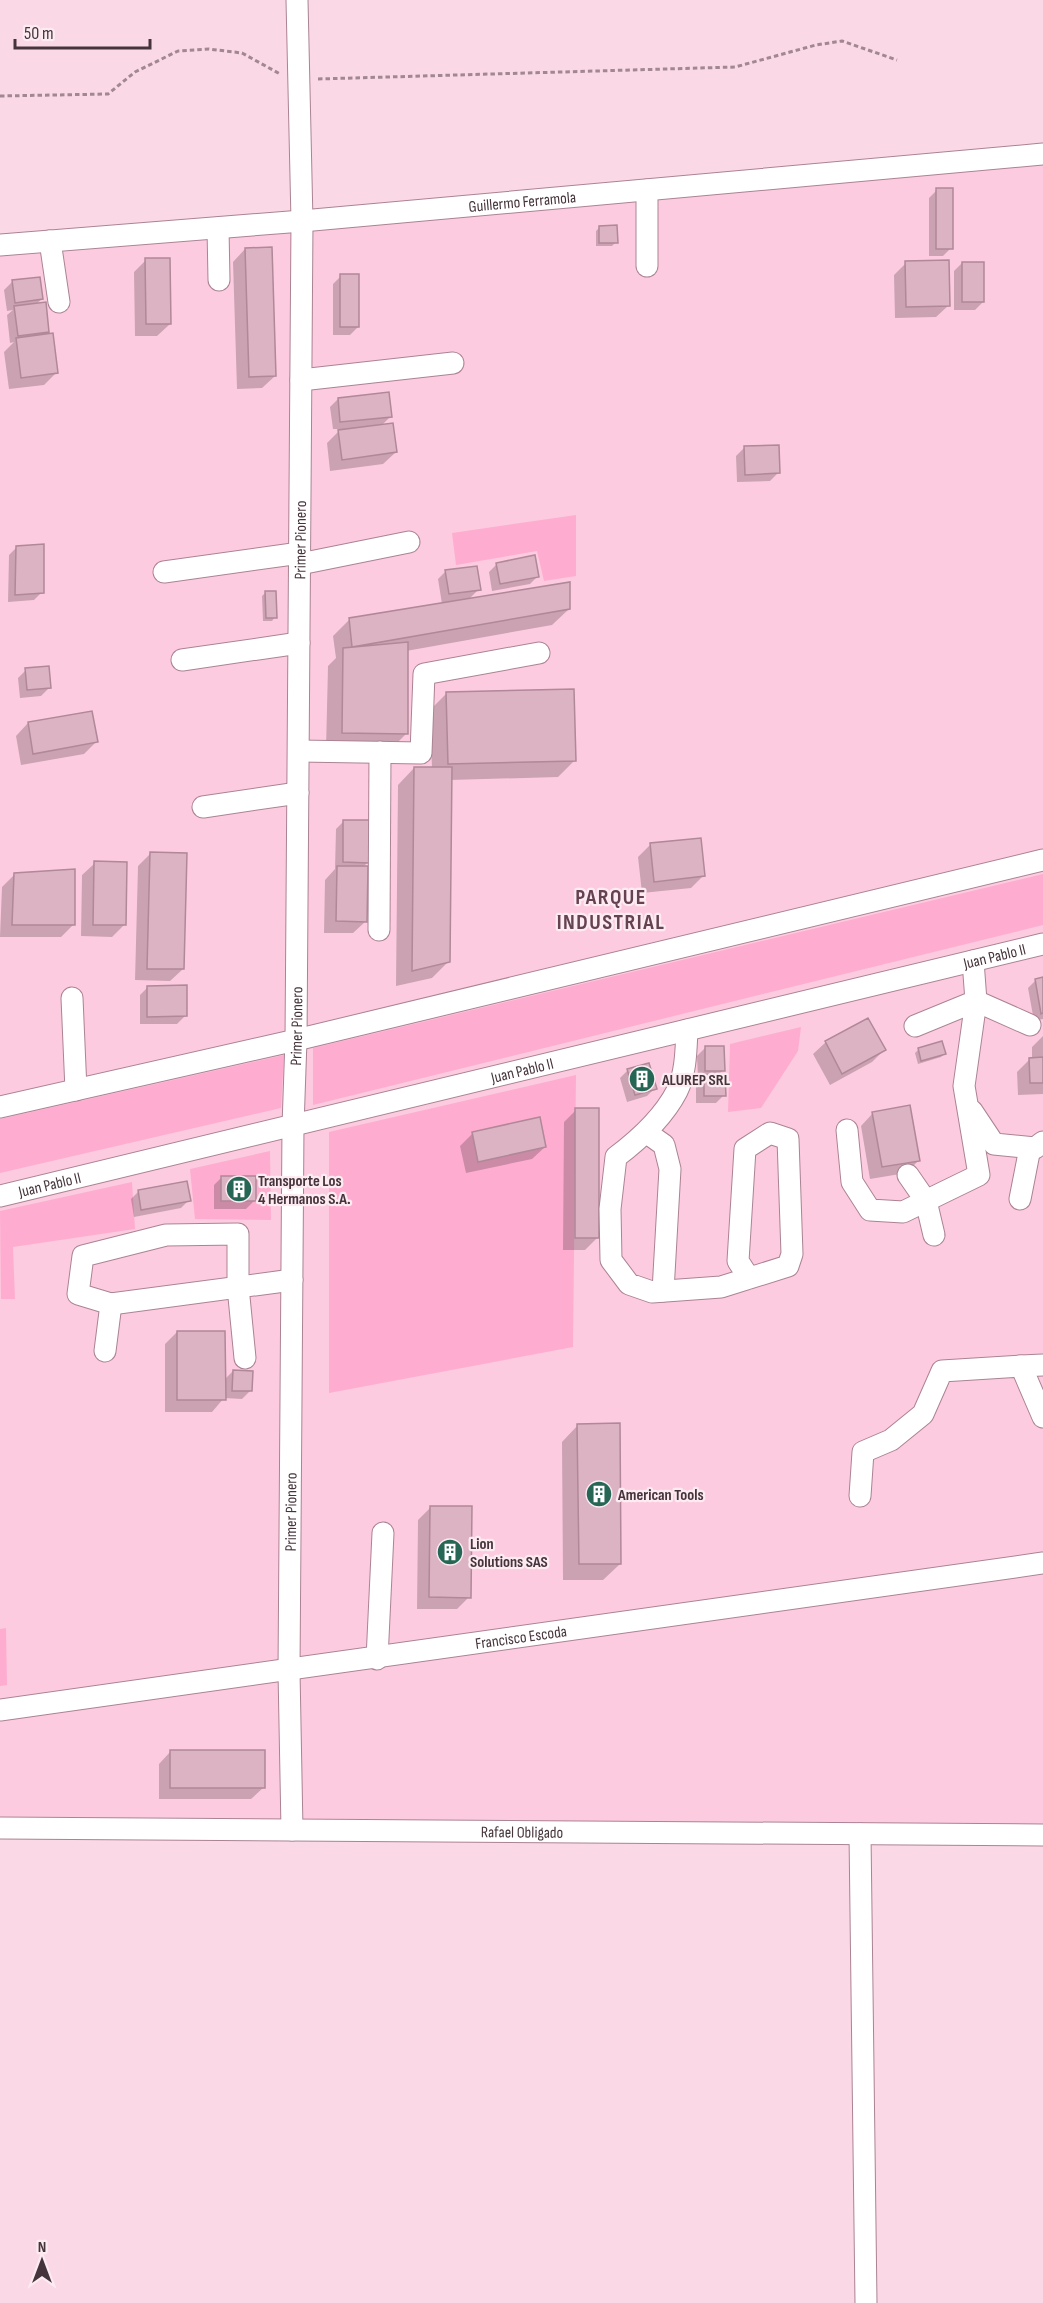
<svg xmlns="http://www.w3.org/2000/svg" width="1043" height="2303" font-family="'Sofia Sans Condensed',sans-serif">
<rect width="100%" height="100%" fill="#fbd8e6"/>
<path fill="#fdcbdf" d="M1043,154v1681l-1043,-7v-1583z"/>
<path fill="#feadd0" d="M576,515v61l-32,5 -7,-30 -81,14 -4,-32z
M1043,874v51l-730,180v-57z
M801,1027l-3,24 -37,57 -33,4 2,-68z
M284,1055l-3,53 -281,65v-54z
M576,1075l-3,272 -244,46v-261z
M270,1151l1,69 -76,-1 -5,-50z
M132,1182l3,47 -122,18 2,52h-14l-1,-88z
M6,1628l1,57 -7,1v-57z"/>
<path fill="#0003" d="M937,190l14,58 -8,8h-14v-58z
M599,228l17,14 -4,4h-16v-15z
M245,249l30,127 -13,12 -25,1 -4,-127z
M146,260l24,64 -13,12h-22l-1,-64z
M906,263l43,42 -13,12 -41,1 -1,-43z
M962,263l21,39 -8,8h-21v-39z
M341,276l17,51 -8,8h-17v-51z
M12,282l30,17 -7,6 13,26 -6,5 15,36 -13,13 -35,4 -5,-37 10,-10 -4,1 -3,-28 6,-5 -6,1 -3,-21z
M338,399l53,17 -10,10 15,26 -13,12 -53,7 -3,-28 14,-14h-8l-3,-22z
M744,448l34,25 -8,8 -33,1 -1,-26z
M17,547l25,45 -8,8 -26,2 1,-47z
M497,564l41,12 -8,8 -38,7 -3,-19z
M446,571l33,18 -11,11 101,9 -17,16 -146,26v83l-16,16 -64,-1 2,-83 8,-8 -3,-22 17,-17 92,-15 -4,-25z
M265,593l10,24 -3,4h-9l-1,-25z
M26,670l23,18 -8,8 -21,2 -2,-20z
M447,693l127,68 -16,16 -108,3 -1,181 -17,17 -36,8 2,-201 16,-17 18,1 -2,-59z
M28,723l68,19 -12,12 -63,11 -5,-29z
M344,821l24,41 -6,6 4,53 -13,12h-29l1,-53 10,-11 1,-40z
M651,844l52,32 -12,12 -49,5 -4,-36z
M150,854l33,115 -13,12 -35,-1 3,-114z
M95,863l29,62 -12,12 -31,-1 1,-61z
M14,875l60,49 -13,13h-61l2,-50z
M1043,979v40l-9,2 -6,-33 8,-8z
M148,987l37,29 -8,8h-37v-29z
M868,1020l16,30 -12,12 -42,23 -17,-31 13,-12z
M1043,1036v58l-25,1 -1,-23 12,-12 3,-1v-12z
M942,1043l3,10 -4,4 -23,7 -3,-11 3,-3z
M705,1048l18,22 -6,6 7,19 -8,8h-20v-18l7,-7h-5l-1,-22z
M628,1070l27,18 -8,8 -20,6 -7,-24z
M576,1110l21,128 -12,12h-22l1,-128z
M873,1113l46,47 -13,13 -36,6 -9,-53z
M472,1134l73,13 -13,12 -66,14 -6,-27z
M222,1177l32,24 -8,8h-32v-24z
M139,1191l50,9 -8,8 -47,9 -3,-18z
M177,1332l47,48 9,-9 17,20 -8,8 -18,-1 -12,14h-47v-68z
M578,1425l42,139 -17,16h-40l-1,-138z
M431,1507l38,90 -12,12h-40l1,-89z
M171,1751l93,36 -13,12h-92v-35z"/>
<path fill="#dcb3c3" stroke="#b08898" stroke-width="1.5" d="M936,188h17v61h-17z
M617,225l1,18h-19v-17z
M272,247l4,129 -27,1 -4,-129z
M145,258h25l1,66h-25z
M949,260l1,46 -44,1 -1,-46z
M962,262h22v40h-22z
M340,274h19v53h-19z
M40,277l3,22 -28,4 -3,-23z
M46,302l3,30 -31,4 -4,-30z
M53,333l5,40 -37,5 -5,-40z
M389,392l3,25 -52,5 -2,-24z
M393,423l4,29 -55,8 -4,-30z
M779,445l1,28 -35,2 -1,-29z
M44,544v49l-29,2 1,-49z
M535,555l4,22 -39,7 -4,-21z
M477,566l4,24 -32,4 -4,-24z
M570,582v27l-218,38 -3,-29z
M265,591h11l1,27h-11z
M408,642v92l-66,-1 1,-85z
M49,666l2,22 -24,2 -2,-22z
M574,689l2,72 -128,3 -2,-72z
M92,711l6,31 -65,12 -5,-32z
M414,767h38l-2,195 -38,9z
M343,820h27l-1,43 -26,-1z
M701,838l4,38 -51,6 -4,-39z
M150,852l37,1 -3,116h-37z
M94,861l33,1 -1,63h-33z
M337,866h31l-1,56 -31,-1z
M75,869v56h-63l2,-52z
M1043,977v36l-2,1 -6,-35z
M187,985v31l-40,1v-31z
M868,1018l18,32 -44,24 -17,-33z
M942,1041l4,13 -25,7 -3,-13z
M705,1046h19l1,25h-20z
M1043,1057v26h-13l-1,-25z
M649,1063l8,26 -22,6 -8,-26z
M704,1075h21l1,21h-22z
M910,1105l10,56 -38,6 -10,-55z
M575,1108h24v130h-24z
M540,1117l6,30 -68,15 -6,-30z
M221,1176h35v25h-35z
M187,1181l4,20 -50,9 -3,-20z
M177,1331h48l1,69h-49z
M233,1370l20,1 -1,20h-20z
M620,1423l1,141h-42l-2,-140z
M430,1506h42l-1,92 -42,-1z
M170,1750h95v38h-95z"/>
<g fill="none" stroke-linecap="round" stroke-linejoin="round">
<defs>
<g id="minor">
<path d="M647,190v76"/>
<path d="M218,228l1,52"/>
<path d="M50,241l9,61"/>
<path id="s1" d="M0,245l302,-24 741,-67"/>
<path d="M301,380l152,-17"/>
<path d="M300,564l109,-22"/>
<path d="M164,572l136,-19"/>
<path d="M182,660l117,-17"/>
<path d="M299,751l122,2 3,-79 115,-21"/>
<path d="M203,807l95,-14"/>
<path d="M379,930l1,-178"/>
<path d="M72,998l4,92"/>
<path d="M915,1026l61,-25 -3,-40"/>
<path d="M687,1030c-1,20 -1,43 -10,61 -14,27 -37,48 -61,66l-6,52 1,51 18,24 23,8 69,-5 67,-21 4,-12 -4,-115 -18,-6 -25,16 -7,112 11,17"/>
<path d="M0,1107l296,-67 747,-180"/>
<path d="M972,1111l22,33 41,4 8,-6"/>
<path d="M847,1130l5,52 18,28 33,2 76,-37 -15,-89 12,-85 54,24"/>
<path d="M647,1133l17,12 6,24 -7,122"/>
<path d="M908,1175l18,26 8,34"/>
<path id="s2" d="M0,1196l1043,-252"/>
<path d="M1020,1199l10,-51"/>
<path d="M111,1304l181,-24"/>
<path d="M105,1351l6,-47 -33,-10 5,-38 83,-21 72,-1v53l7,71"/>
<path d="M1021,1366l22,-1"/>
<path d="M860,1496l3,-44 28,-12 32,-26 19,-43 79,-5 22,51"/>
<path d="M377,1659l6,-126"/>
<path id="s3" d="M0,1710l1043,-147"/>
<path id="s4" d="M0,1828l1043,7"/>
<path id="s5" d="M292,1830l-3,-159 4,-545 3,-86 6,-819 -5,-221"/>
<path d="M860,1834l6,469"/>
</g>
</defs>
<use href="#minor" stroke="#ab8393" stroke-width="23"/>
<path stroke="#a18792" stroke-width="3" stroke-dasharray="4.5 3" stroke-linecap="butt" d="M318,79l417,-12 81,-22 26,-4 55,19
M0,96l108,-2 27,-22 43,-21 31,-2 33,4 38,21"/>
<use href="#minor" stroke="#fff" stroke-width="21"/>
</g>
<defs>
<symbol id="building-disc" viewBox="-11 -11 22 22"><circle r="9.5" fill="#256654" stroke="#fdebf2"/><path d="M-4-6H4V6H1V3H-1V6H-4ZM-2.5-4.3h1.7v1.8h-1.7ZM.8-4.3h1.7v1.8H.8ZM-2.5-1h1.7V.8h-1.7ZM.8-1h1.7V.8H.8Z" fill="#fff"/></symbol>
</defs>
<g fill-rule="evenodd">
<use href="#building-disc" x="627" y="1064" width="30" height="30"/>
<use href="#building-disc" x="224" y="1174" width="30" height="30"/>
<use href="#building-disc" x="584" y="1479" width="30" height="30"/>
<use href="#building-disc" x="435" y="1537" width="30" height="30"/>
</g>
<g text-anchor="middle" stroke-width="4.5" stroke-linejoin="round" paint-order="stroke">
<g font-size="16" fill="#45343b" stroke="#fdebf2">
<text dy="6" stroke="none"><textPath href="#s1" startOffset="524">Guillermo Ferramola</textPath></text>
<text dy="6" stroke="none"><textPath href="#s5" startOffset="1290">Primer Pionero</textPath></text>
<text dy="6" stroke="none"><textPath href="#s2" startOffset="1023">Juan Pablo II</textPath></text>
<text dy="6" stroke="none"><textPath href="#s5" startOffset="804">Primer Pionero</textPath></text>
<text dy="6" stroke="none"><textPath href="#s2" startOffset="537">Juan Pablo II</textPath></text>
<text dy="6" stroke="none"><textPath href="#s2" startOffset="51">Juan Pablo II</textPath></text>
<text dy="6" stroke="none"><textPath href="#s5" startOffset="318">Primer Pionero</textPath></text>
<text dy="6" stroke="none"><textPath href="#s3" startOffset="526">Francisco Escoda</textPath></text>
<text dy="6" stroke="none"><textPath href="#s4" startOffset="522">Rafael Obligado</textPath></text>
</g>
<g font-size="16" font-weight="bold" fill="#45343b" stroke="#fdebf2" text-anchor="start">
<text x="662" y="1085">ALUREP SRL</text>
<text x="258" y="1186">Transporte Los<tspan x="258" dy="18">4 Hermanos S.A.</tspan></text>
<text x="618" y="1500">American Tools</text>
<text x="470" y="1549">Lion<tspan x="470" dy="18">Solutions SAS</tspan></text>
</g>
<g font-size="22" font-weight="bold" letter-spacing="1.5" fill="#654251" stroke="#fdebf2">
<text x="611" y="904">PARQUE<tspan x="611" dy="25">INDUSTRIAL</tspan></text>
</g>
</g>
<g transform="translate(42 2261)" stroke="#fdebf2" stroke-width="4.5" paint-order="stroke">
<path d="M0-4.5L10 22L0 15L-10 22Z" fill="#45343b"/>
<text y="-9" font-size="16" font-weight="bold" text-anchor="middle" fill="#45343b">N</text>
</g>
<path d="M15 39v9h135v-9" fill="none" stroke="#45343b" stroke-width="3"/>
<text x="24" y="39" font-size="18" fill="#45343b" stroke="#fdebf2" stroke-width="4.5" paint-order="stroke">50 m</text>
</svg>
